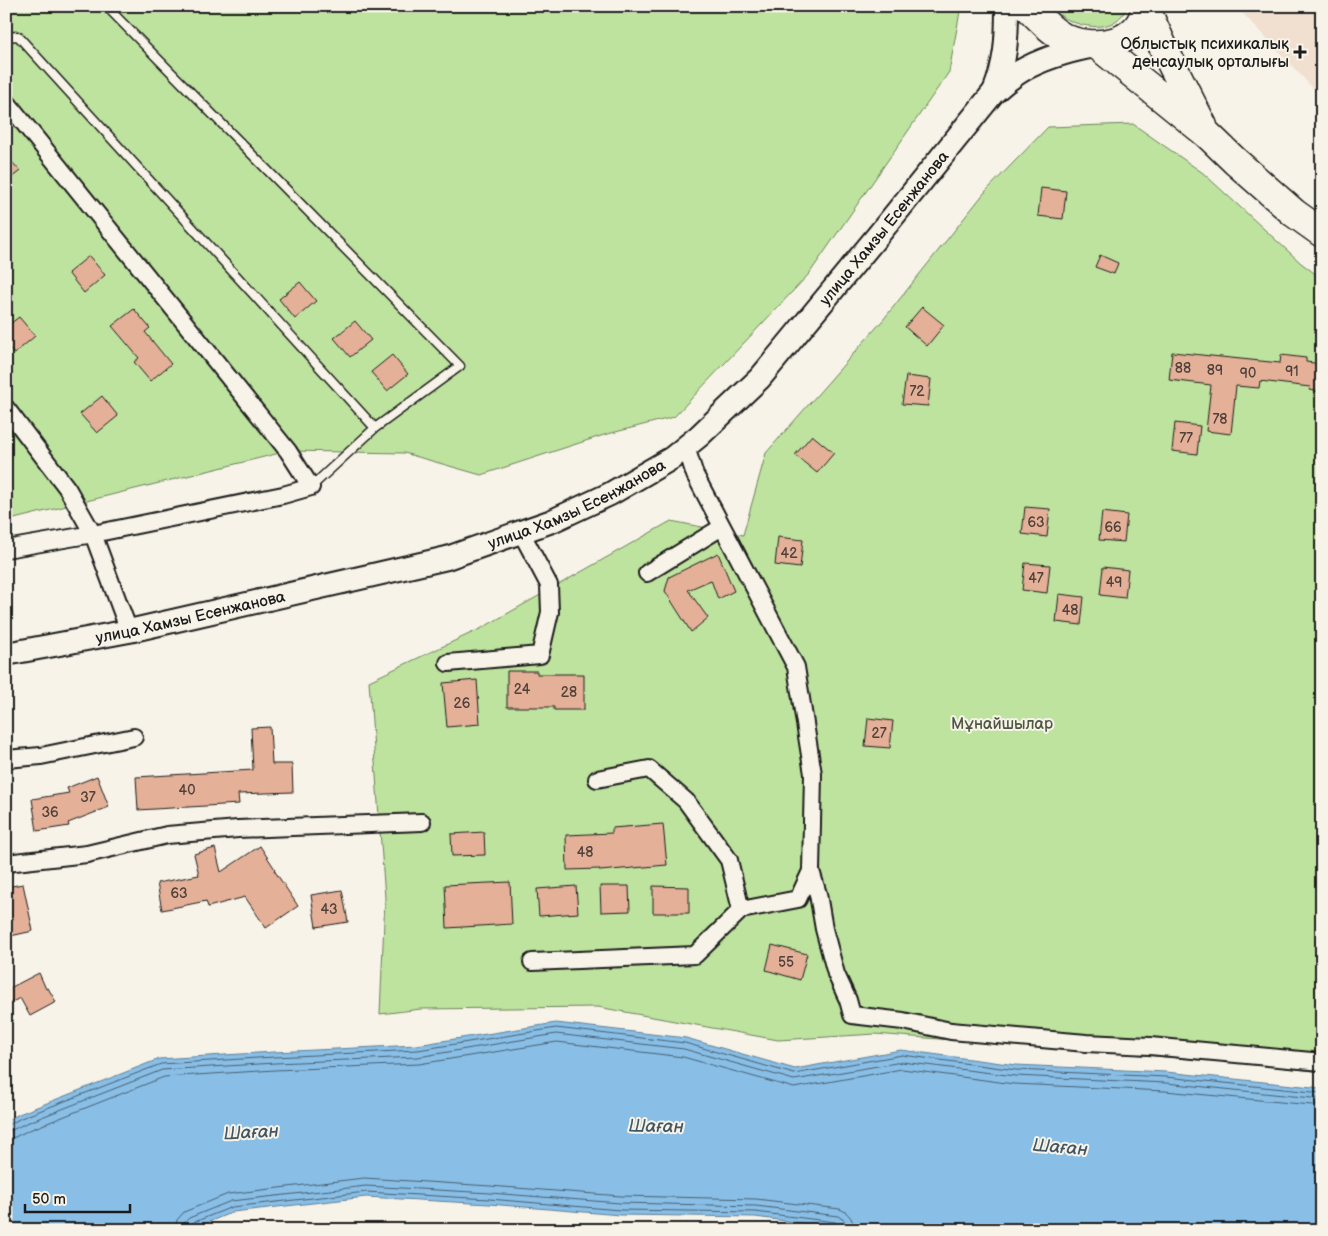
<svg xmlns="http://www.w3.org/2000/svg" width="1328" height="1236" font-family="'Balsamiq Sans',sans-serif">
<rect width="100%" height="100%" fill="#f7f3e8"/>
<filter id="ink" filterUnits="userSpaceOnUse"><feTurbulence type="fractalNoise" baseFrequency=".02" numOctaves="2"/><feDisplacementMap in="SourceGraphic" scale="10" xChannelSelector="R" yChannelSelector="G"/><feConvolveMatrix kernelMatrix="1 2 1 2 8 2 1 2 1" color-interpolation-filters="sRGB"/></filter>
<g filter="url(#ink)">
<path fill="#f1dfd0" d="M1236,6h86v92z"/>
<path fill="#bee39e" stroke="#6d805d" d="M6,6h955l-12,66 -140,202 -135,143 -70,18 -123,40 -77,-22 -116,-2 -282,70z
M1049,6h78c-12,33 -59,21 -78,0z
M1133,124l70,49 98,90 21,16v793l-79,-9 -368,-29 -97,6 -180,-33 -177,2 -41,5 5,-116 -16,-217 113,-53 189,-107 72,14 23,-82 117,-133 102,-128 63,-65z"/>
<path fill="#89bfe7" stroke="#5d7e96" d="M556,1023l130,15 109,31 106,-19 115,15 150,7 156,16v142h-352l-11,-2 -60,2h-44l-100,-13 -135,-2 -131,-11 -123,-7 -133,15 -44,18h-183v-109l13,-7 140,-55 115,-7 143,-7z"/>
<g fill="none" stroke-linecap="round" stroke-linejoin="round">
<path stroke="#485d6d" stroke-width="1" d="M6,1125l4,-1 11,-6 140,-54 113,-7 144,-7 138,-22 129,15 109,31 108,-19 114,15 150,7 156,16
M6,1131l6,-1 12,-6 138,-54 113,-7 143,-6 138,-23 128,15 110,31 108,-18 113,14 151,7 156,16
M6,1139l9,-2 12,-6 137,-54 111,-7 144,-6 138,-22 126,15 111,31 108,-19 112,15 151,7 157,15
M175,1230l2,-10 7,-8 44,-18 136,-16 126,8 131,10 135,3 84,10c9,4 14,11 14,21
M183,1230l1,-7 5,-5 42,-17 135,-15 124,7 130,10 136,3 82,10 7,5 2,9
M189,1230l1,-4 2,-3 40,-16 134,-15 123,7 131,11 135,2 80,10 4,3 1,5"/>
</g>
<path fill="#e4b097" stroke="#1c1c1c" d="M6,155l14,16 -14,11z
M1041,188l25,3 -3,28 -25,-3z
M1100,255l18,8 -4,11 -19,-7z
M89,256l16,19 -21,18 -16,-20z
M300,282l16,19 -21,18 -16,-20z
M922,307l22,18 -17,21 -22,-19z
M134,309l16,19 -5,4 26,32 -21,17 -16,-19 5,-4 -27,-32z
M19,317l16,19 -21,18 -8,-10v-17z
M355,321l16,19 -21,17 -16,-19z
M1172,352l108,11 1,-8 25,3v4l16,2v28l-13,-2 1,-3 -50,-6 -1,7 -23,-2 -5,48 -25,-3 5,-46 -42,-5z
M392,355l16,19 -21,17 -16,-19z
M906,376l25,3 -3,27 -26,-2z
M102,396l16,20 -21,17 -17,-19z
M1175,423l25,3 -3,28 -25,-3z
M812,435l22,18 -17,20 -22,-18z
M1025,507l25,2 -3,28 -25,-3z
M1102,512l25,3 -3,27 -25,-2z
M778,537l25,3 -3,28 -25,-3z
M718,553l16,38 -16,8 -7,-19 -23,10 20,28 -17,14 -26,-41 4,-14z
M1025,563l25,2 -3,28 -25,-3z
M1103,567l25,3 -3,28 -25,-3z
M1059,594l25,3 -3,28 -25,-3z
M507,671h30v3h47v36h-30v-3h-47z
M477,680l3,44 -33,3 -4,-44z
M868,718l25,3 -3,27 -25,-2z
M270,727l2,37h20l1,28 -55,2 1,10 -101,6 -2,-33 117,-7 -2,-42z
M97,776l12,31 -41,16 1,3 -32,5 -5,-32 37,-6 -2,-5z
M663,824l4,41 -67,6v-2l-33,1 -1,-35 46,-2v-5z
M484,832l1,23 -33,1 -1,-22z
M260,846l15,23 -1,1 24,36 -32,22 -21,-31 -37,10 -2,-6 -44,9 -5,-27 42,-8 -5,-21 21,-6 6,24z
M510,882l2,42 -65,4 -2,-43z
M23,884l10,47 -27,6v-50z
M576,886l2,27 -39,3 -2,-27z
M600,886h29l1,25 -29,1z
M653,886l36,1v26h-36z
M342,890l6,32 -32,5 -5,-32z
M772,945l35,9 -7,26 -34,-10z
M39,973l7,16 2,-1 8,14 -26,14 -10,-18 -14,7v-15z"/>
<g fill="none" stroke-linecap="round" stroke-linejoin="round">
<defs>
<path id="lane" d="M106,6l354,360 -85,62 -64,59
M6,37l12,-1 357,392"/>
<path id="street" d="M6,101l282,350 23,36 -28,8 -190,39 -87,15
M6,408l61,80 26,46 36,97
M647,573l75,-46
M448,663l92,-8 10,-43 -1,-27 -28,-53
M6,759l35,-3 93,-19
M597,779l52,-10 37,32 43,59 12,50
M6,863l81,-9 80,-19 71,-6 184,-7
M811,871l7,23 6,35 12,45 12,26 4,15 51,6 48,10 135,12 64,3 172,16
M532,962l163,-7 46,-45 57,-11 13,-28 2,-97 -17,-107 -101,-192 -9,-28"/>
<g id="secondary">
<path d="M994,92c12,-30 13,-53 13,-86"/>
<path id="s1" d="M6,654l123,-23 318,-73 105,-37 58,-27 62,-36 27,-22 61,-58 119,-144 114,-141c9,-8 18,-16 28,-22 22,-13 48,-20 73,-25"/>
</g>
<path id="highway" d="M1027,6c11,11 23,24 36,31 30,15 78,8 83,-31
M1146,9l19,42 38,75
M1097,45l110,89 28,27 59,52 28,20"/>
</defs>
<use href="#lane" stroke="#1c1c1c" stroke-width="11"/>
<use href="#street" stroke="#1c1c1c" stroke-width="20"/>
<use href="#secondary" stroke="#1c1c1c" stroke-width="26"/>
<use href="#highway" stroke="#1c1c1c" stroke-width="31"/>
<use href="#lane" stroke="#f7f3e8" stroke-width="8"/>
<use href="#street" stroke="#f7f3e8" stroke-width="16"/>
<use href="#secondary" stroke="#f7f3e8" stroke-width="22"/>
<use href="#highway" stroke="#f7f3e8" stroke-width="28"/>
</g>
</g>
<path fill="#1c1c1c" stroke="#f7f3e8" stroke-width="2" d="M1297.5 44.5h5v5h5v5h-5v5h-5v-5h-5v-5h5z"/>
<g text-anchor="middle" stroke-width="4" stroke-linejoin="round" paint-order="stroke">
<g font-size="14" fill="#4e413b">
<text x="1183" y="373">88</text>
<text x="1215" y="375">89</text>
<text x="1292" y="376">91</text>
<text x="1248" y="378">90</text>
<text x="917" y="396">72</text>
<text x="1220" y="424">78</text>
<text x="1186" y="443">77</text>
<text x="1036" y="527">63</text>
<text x="1113" y="532">66</text>
<text x="789" y="558">42</text>
<text x="1036" y="583">47</text>
<text x="1114" y="587">49</text>
<text x="1070" y="615">48</text>
<text x="522" y="694">24</text>
<text x="569" y="697">28</text>
<text x="462" y="708">26</text>
<text x="879" y="738">27</text>
<text x="187" y="795">40</text>
<text x="88" y="802">37</text>
<text x="50" y="817">36</text>
<text x="585" y="857">48</text>
<text x="179" y="898">63</text>
<text x="329" y="914">43</text>
<text x="786" y="967">55</text>
</g>
<g font-size="16" fill="#1c1c1c" stroke="#f7f3e8" text-anchor="end">
<text x="1289" y="49">Облыстық психикалық<tspan x="1289" dy="18">денсаулық орталығы</tspan></text>
</g>
<g font-size="16" fill="#1c1c1c" stroke="#f7f3e8">
<text dy="6" stroke="none"><textPath href="#s1" startOffset="1012">улица Хамзы Есенжанова</textPath></text>
<text dy="6" stroke="none"><textPath href="#s1" startOffset="592">улица Хамзы Есенжанова</textPath></text>
<text dy="6" stroke="none"><textPath href="#s1" startOffset="188">улица Хамзы Есенжанова</textPath></text>
</g>
<g font-size="16" fill="#4d5843" stroke="#f7f3e8">
<text x="1002" y="729">Мұнайшылар</text>
</g>
<g font-size="18" font-style="italic" fill="#425563" stroke="#f7f3e8">
<text transform="translate(656 1126) rotate(1)" y="6">Шаған</text>
<text transform="translate(251 1132) rotate(-3)" y="6">Шаған</text>
<text transform="translate(1060 1147) rotate(5)" y="6">Шаған</text>
</g>
</g>
<rect width="1328" height="1236" fill="none" stroke="#f7f3e8" stroke-width="25"/>
<rect x="12" y="12" width="1303" height="1211" fill="none" stroke="#1c1c1c" stroke-width="2" filter="url(#ink)"/>
<path d="M25 1204v8h105v-8" fill="none" stroke="#1c1c1c" stroke-width="2.5"/>
<text x="32" y="1204" font-size="15" fill="#1c1c1c" stroke="#f7f3e8" stroke-width="4" paint-order="stroke">50 m</text>
</svg>
